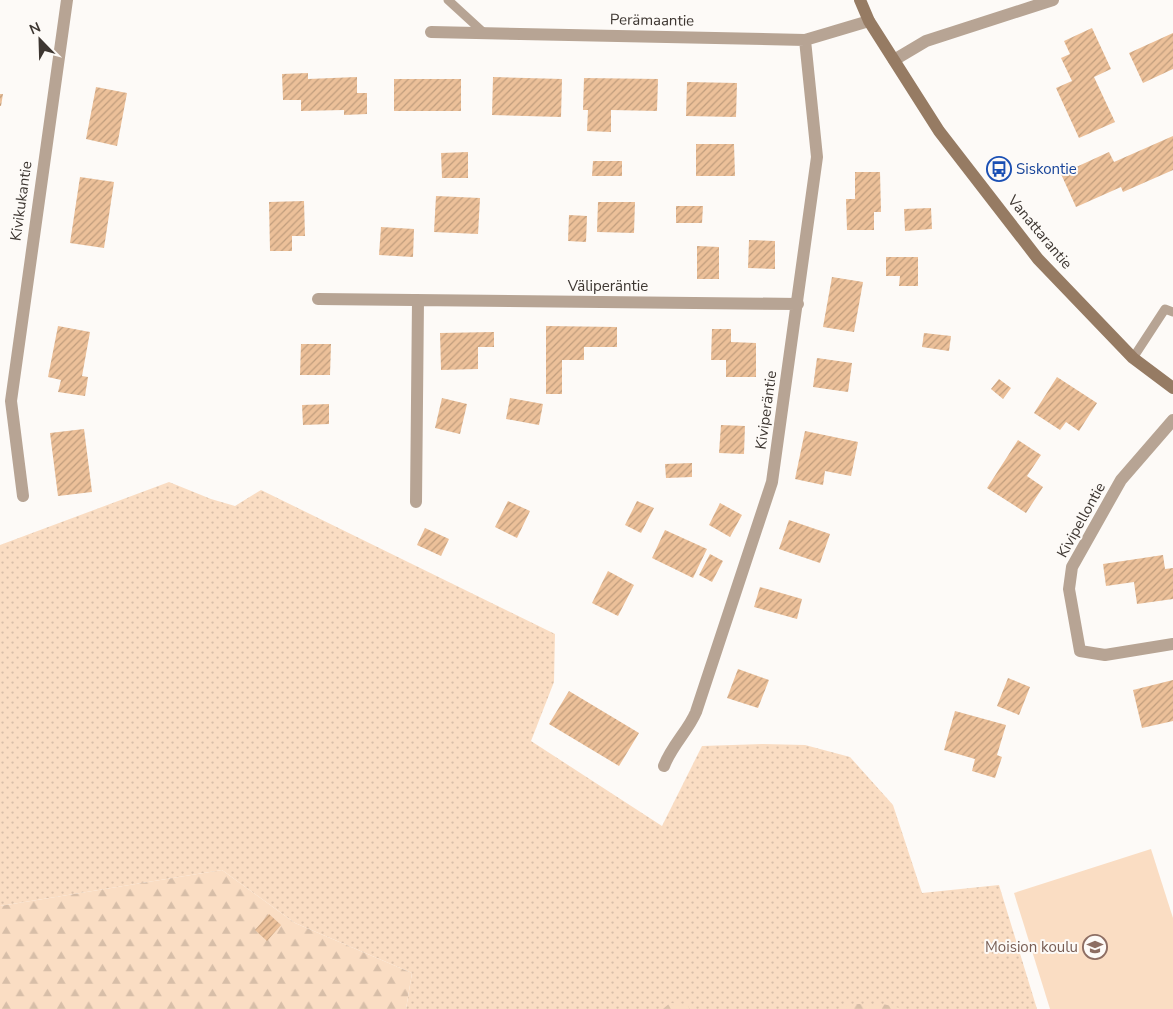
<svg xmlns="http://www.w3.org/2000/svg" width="1173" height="1009" font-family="'Nunito Sans',sans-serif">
<defs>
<pattern id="grass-dots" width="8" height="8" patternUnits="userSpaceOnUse" patternTransform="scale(1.25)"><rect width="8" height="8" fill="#faddc3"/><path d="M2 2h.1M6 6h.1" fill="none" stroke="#d7bea8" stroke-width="1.8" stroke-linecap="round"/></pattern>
<pattern id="forest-firs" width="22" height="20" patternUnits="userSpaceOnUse" patternTransform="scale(1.25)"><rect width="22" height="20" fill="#faddc3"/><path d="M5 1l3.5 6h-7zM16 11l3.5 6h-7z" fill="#d7bea8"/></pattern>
<pattern id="building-hatch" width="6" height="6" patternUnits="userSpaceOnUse" patternTransform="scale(1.25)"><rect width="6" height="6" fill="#ecc099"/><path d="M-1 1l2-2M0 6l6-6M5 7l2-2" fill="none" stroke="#c09d7d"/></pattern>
</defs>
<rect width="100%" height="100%" fill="#fdfaf7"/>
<path fill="url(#grass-dots)" d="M169,482l42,17 24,7 26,-16 294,144 -1,48 -23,59 131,85 40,-80 61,-2 42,1 45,12 43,48 29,88 77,-8 38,124h-631l6,-36 -117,-50 -73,-53 -222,36v-361z"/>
<path fill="url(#forest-firs)" d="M222,870l73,53 117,50 -6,36h-406v-103z
M670,1003l16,1 4,5h-27z
M852,1004h31l21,5h-64z"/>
<path fill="#faddc3" d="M1151,849l22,69v91h-123l-36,-116z"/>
<path fill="url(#building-hatch)" d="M1092,28l19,41 -17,8 21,45 -36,16 -23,-50 16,-7 -11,-23 9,-4 -6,-13z
M1173,33v36l-30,14 -14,-30z
M308,73v6l49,-2v16h10v21l-23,1v-5l-43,1v-11h-18l-1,-26z
M493,77l69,2 -1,38 -69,-2z
M584,78l74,1 -1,32 -46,-1v22l-24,-1 1,-21h-5z
M394,79h67v32h-67z
M687,82l50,1 -1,34 -50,-1z
M96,87l31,6 -10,53 -31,-7z
M0,94h3l-2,12h-1z
M1173,136v34l-50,22 -2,-5 -45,20 -15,-33 48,-22 5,10z
M696,144h38l1,32h-39z
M468,152v26h-26l-1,-25z
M593,161h29v15h-30z
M855,172h25l1,40h-7v18h-27l-1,-31h9z
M80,177l34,5 -10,66 -34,-5z
M436,196l44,2 -2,36 -44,-2z
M304,201l1,35h-13v15h-22l-1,-49z
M598,202h37l-1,31 -37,-1z
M676,206h27l-1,17h-26z
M931,208l1,21 -27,2 -1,-22z
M569,215l18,1 -1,26 -18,-1z
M381,227l33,2 -1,28 -34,-2z
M749,240l26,1v28l-27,-1z
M697,246l22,1v32h-22z
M886,257h32v29h-19l1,-10h-14z
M832,277l31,5 -9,50 -31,-5z
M58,326l32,6 -8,44 6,1 -3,19 -27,-4 3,-12 -13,-3z
M546,326l71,1v20h-33v13h-22v34h-16z
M712,329h19v13l25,1v34h-30v-17h-15z
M494,332v15h-16v22l-37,1 -1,-37z
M924,333l27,3 -2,15 -27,-4z
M301,344h30l-1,31h-30z
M817,358l35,5 -4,29 -35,-5z
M1057,377l40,26 -18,28 -13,-9 -6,8 -26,-17z
M999,379l12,9 -8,11 -12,-10z
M442,398l25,6 -7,30 -25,-6z
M510,398l33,6 -4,21 -33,-6z
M329,404v20l-26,1 -1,-20z
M721,425l24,1 -1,28 -25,-1z
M84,429l8,63 -34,4 -8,-63z
M805,431l53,11 -7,34 -26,-5 -2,14 -28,-6z
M1018,440l23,15 -14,21 16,11 -17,26 -39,-25z
M692,463v14l-26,1 -1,-14z
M508,501l22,10 -13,27 -22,-11z
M637,501l17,7 -13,25 -16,-8z
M720,503l22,12 -12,22 -21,-12z
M789,520l41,14 -10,29 -41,-14z
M425,528l24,11 -8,17 -24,-11z
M665,530l42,19 -14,29 -41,-20z
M710,554l13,7 -11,21 -13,-7z
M1163,555l2,14 8,-1v31l-36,5 -3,-22 -28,4 -3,-22z
M608,571l26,14 -16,31 -26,-13z
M760,587l42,12 -5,20 -43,-12z
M738,669l31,11 -11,28 -31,-10z
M1008,678l22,9 -11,28 -22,-9z
M1173,680v41l-31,7 -9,-38z
M569,691l70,42 -20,33 -70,-42z
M955,711l51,14 -9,30 5,2 -7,21 -23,-7 3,-12 -31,-9z
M269,914l12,11 -14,16 -12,-11z"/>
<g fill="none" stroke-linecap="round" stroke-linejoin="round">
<path stroke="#b7a494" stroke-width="9" d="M448,0l35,32
M1133,358l32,-49 8,3"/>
<path stroke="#b7a494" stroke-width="12" d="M431,32l374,8 64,-19
M894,60l32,-19 127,-41
M318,299l480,5
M1173,420l-52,60 -49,87 -3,22 11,62 25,4 68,-11
M23,496l-12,-95 56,-401
M416,502l2,-202
M664,766c8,-21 24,-35 32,-54l76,-230 45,-325 -12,-117"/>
<path stroke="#967b63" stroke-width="12" d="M860,0l9,21 70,110 99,128 95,99 40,30"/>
</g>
<defs>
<symbol id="bus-ring" viewBox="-11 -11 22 22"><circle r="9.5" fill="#fdfaf7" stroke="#1a4fb4" stroke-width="1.5"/><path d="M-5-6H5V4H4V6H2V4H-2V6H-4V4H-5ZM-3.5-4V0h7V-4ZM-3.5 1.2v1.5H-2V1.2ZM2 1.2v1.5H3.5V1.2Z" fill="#1a4fb4"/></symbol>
<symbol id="school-ring" viewBox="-11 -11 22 22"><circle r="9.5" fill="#fdfaf7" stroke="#8d6e63" stroke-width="1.5"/><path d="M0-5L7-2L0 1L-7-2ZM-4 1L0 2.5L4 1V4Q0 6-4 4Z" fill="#8d6e63"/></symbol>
</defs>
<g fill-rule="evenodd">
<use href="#bus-ring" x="985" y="155" width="28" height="28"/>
<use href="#school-ring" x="1081" y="933" width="28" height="28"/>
</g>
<g text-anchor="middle" stroke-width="4" stroke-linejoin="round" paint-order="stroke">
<g font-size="15" fill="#3d3631" stroke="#fdfaf7">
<text transform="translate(652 20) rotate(1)" y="5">Perämaantie</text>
<text transform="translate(21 201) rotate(-82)" y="5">Kivikukantie</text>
<text transform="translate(1040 232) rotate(50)" y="5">Vanattarantie</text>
<text x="608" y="291">Väliperäntie</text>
<text transform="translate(766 410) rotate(-82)" y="5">Kiviperäntie</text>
<text transform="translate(1081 520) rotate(-61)" y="5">Kivipellontie</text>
</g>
<g font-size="15" fill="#164399" stroke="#fdfaf7" text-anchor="start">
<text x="1016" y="174">Siskontie</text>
</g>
<g font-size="15" fill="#785e54" stroke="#fdfaf7" text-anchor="end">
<text x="1078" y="952">Moision koulu</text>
</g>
</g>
<g transform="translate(40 40) rotate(337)" stroke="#fdfaf7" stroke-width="4" paint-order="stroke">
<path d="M0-4L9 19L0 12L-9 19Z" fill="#3d3631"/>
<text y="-8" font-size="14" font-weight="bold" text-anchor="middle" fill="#3d3631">N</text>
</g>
</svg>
